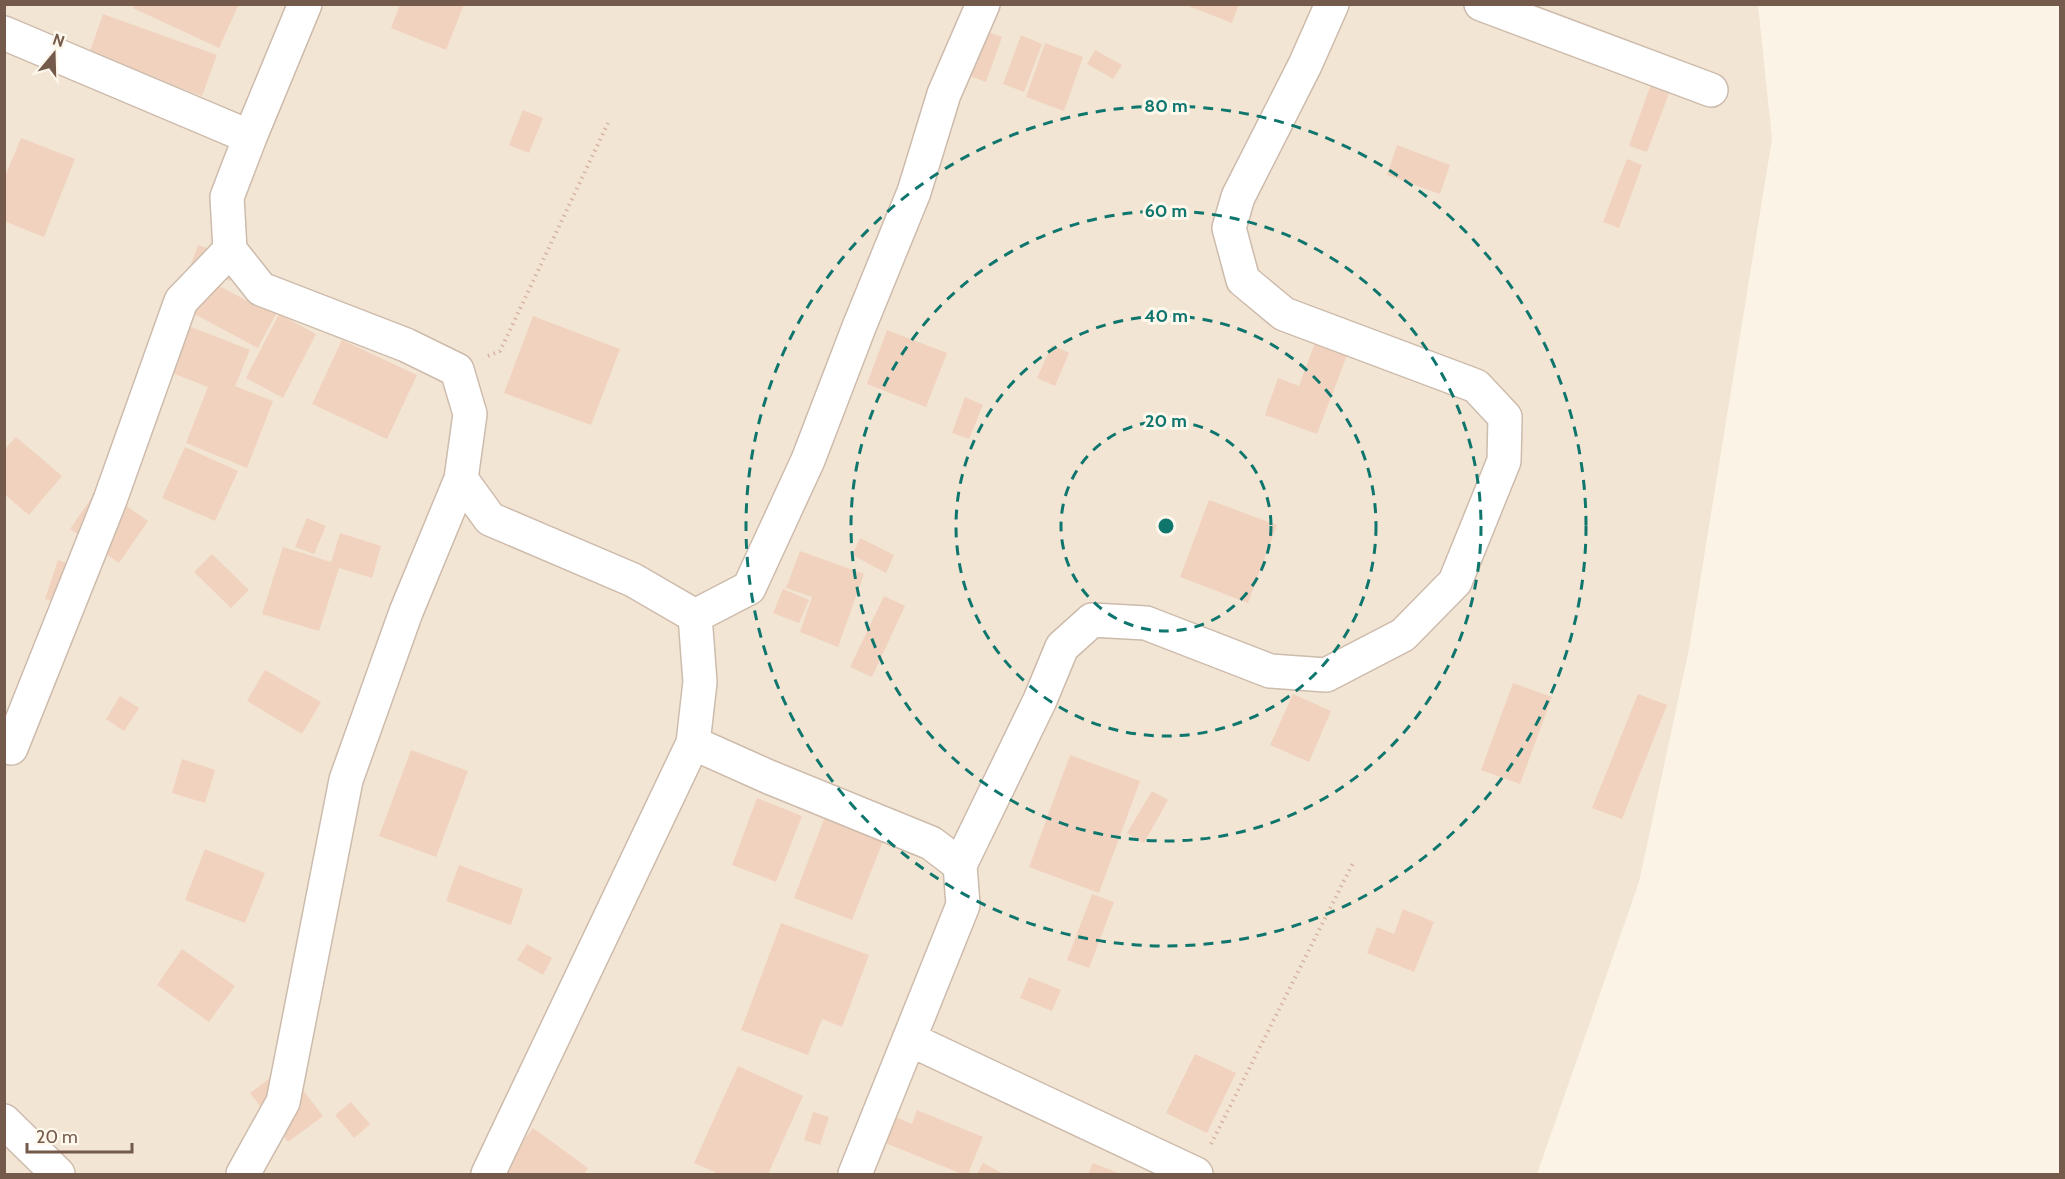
<svg xmlns="http://www.w3.org/2000/svg" width="2065" height="1179" font-family="Cabin,sans-serif">
<rect width="100%" height="100%" fill="#fbf3e5"/>
<path fill="#f3e5d4" d="M5,5h1753l14,134 -83,510 -50,233 -102,292h-1532z"/>
<path fill="#f0d2be" d="M135,4h104l-20,44 -86,-40z
M400,4h64l-18,46 -55,-22z
M1183,4h56l-7,19z
M103,14l114,41 -15,41 -113,-42z
M976,28l26,9 -16,45 -27,-10z
M1021,35l21,9 -18,48 -21,-8z
M1045,43l38,14 -19,54 -38,-14z
M1095,50l27,15 -9,14 -26,-15z
M1652,81l19,7 -24,64 -18,-6z
M523,110l20,8 -14,35 -20,-8z
M21,138l54,21 -31,78 -40,-16v-42z
M1397,145l53,20 -10,29 -53,-19z
M1627,159l15,6 -23,63 -16,-6z
M198,245l40,14 -8,22 -40,-14z
M189,270l66,35 11,-23 21,11 -29,55 -86,-46z
M279,314l37,20 -33,64 -37,-20z
M163,316l87,34 -15,36 38,15 -26,67 -61,-25 22,-56 -64,-25z
M533,316l87,33 -29,76 -87,-32z
M887,330l60,23 -21,54 -59,-23z
M1317,337l32,13 -32,84 -52,-19 13,-37 21,8z
M342,340l75,35 -30,64 -75,-35z
M1052,345l17,8 -14,33 -18,-8z
M965,397l18,8 -14,34 -17,-6z
M16,437l46,39 -33,39 -25,-21v-44z
M185,447l53,24 -23,50 -53,-23z
M99,487l49,34 -29,42 -49,-34z
M1209,500l68,25 -29,78 -68,-26z
M307,518l19,8 -12,28 -19,-7z
M340,533l41,13 -9,32 -33,-10 -20,63 -57,-17 21,-67 48,15z
M860,538l34,17 -8,18 -34,-18z
M800,551l64,23 -26,73 -38,-15 12,-35 -26,-9z
M212,554l37,36 -18,18 -37,-36z
M58,560l19,7 -13,38 -19,-6z
M783,589l26,11 -10,23 -26,-10z
M884,596l21,10 -33,71 -22,-10z
M265,670l56,32 -19,32 -55,-33z
M1513,683l39,14 -32,87 -39,-14z
M1293,694l38,17 -22,51 -39,-17z
M1638,694l29,11 -45,114 -30,-11z
M120,696l19,12 -15,23 -18,-12z
M411,750l57,21 -32,86 -57,-21z
M1070,755l70,26 -41,112 -70,-26z
M182,759l33,11 -10,33 -33,-10z
M1152,791l16,9 -24,43 -17,-10z
M757,798l45,18 -26,66 -44,-17z
M826,814l59,22 -33,84 -58,-22z
M205,849l60,24 -20,50 -60,-23z
M459,865l64,24 -12,36 -65,-24z
M1092,894l22,8 -25,66 -22,-8z
M1403,909l31,13 -20,50 -47,-19 10,-26 17,7z
M781,923l88,32 -27,72 -20,-8 -14,36 -67,-25z
M527,944l25,14 -9,17 -26,-15z
M182,949l53,37 -26,36 -52,-37z
M1029,977l32,13 -9,21 -32,-13z
M1195,1054l41,19 -29,60 -41,-20z
M738,1066l65,30 -35,78h-49l-25,-11z
M285,1067l38,49 -35,26 -38,-49z
M351,1102l19,22 -16,14 -19,-23z
M917,1110l66,27 -15,37h-6l-84,-34 10,-26 24,10z
M813,1112l16,5 -9,28 -16,-5z
M533,1128l55,40 -4,6h-86z
M983,1163l21,11h-27z
M1093,1163l28,11h-33z"/>
<g fill="none" stroke-linecap="round" stroke-linejoin="round">
<defs>
<path id="minor" d="M305,4l-55,133 -23,60 3,53 31,39 145,56 51,25 13,44 -9,65 29,40 143,61 62,36
M1481,4l230,86
M4,33l246,104
M695,616l5,66 -7,61 76,34 162,66 29,22 3,40 -108,269
M695,616l54,-28 59,-128 51,-133 55,-135 30,-98 39,-90
M11,748l99,-248 71,-199 49,-51
M960,865l80,-165 22,-53 30,-27 54,3 124,48 56,4 77,-40 52,-53 49,-121 1,-44 -29,-31 -192,-72 -41,-34 -14,-52 9,-31 67,-132 27,-61
M909,1039l287,135
M4,1121l54,53
M243,1174l40,-72 63,-322 60,-168 55,-133
M488,1174l205,-431"/>
</defs>
<use href="#minor" stroke="#cdbbac" stroke-width="36"/>
<path stroke="#d5b6a1" stroke-width="4" stroke-dasharray="1.5 4.5" stroke-linecap="butt" d="M488,356l12,-5 108,-228
M1211,1144l143,-283"/>
<use href="#minor" stroke="#fff" stroke-width="33"/>
</g>
<g fill="none" stroke="#0f766e" stroke-width="3" stroke-dasharray="10 8">
<circle cx="1166" cy="526" r="105"/>
<circle cx="1166" cy="526" r="210"/>
<circle cx="1166" cy="526" r="315"/>
<circle cx="1166" cy="526" r="420"/>
</g>
<circle cx="1166" cy="526" r="9" fill="#0f766e" stroke="#fef7ec" stroke-width="3"/>
<g font-size="18" text-anchor="middle" font-weight="bold" fill="#0f766e" stroke="#fef7ec" stroke-width="6" stroke-linejoin="round" paint-order="stroke">
<text x="1166" y="112">80 m</text>
<text x="1166" y="217">60 m</text>
<text x="1166" y="322">40 m</text>
<text x="1166" y="427">20 m</text>
</g>
<rect width="2065" height="1179" fill="none" stroke="#745a4b" stroke-width="12"/>
<g transform="translate(54 54) rotate(19)" stroke="#fef7ec" stroke-width="4.5" paint-order="stroke">
<path d="M0-4.5L10 22L0 15L-10 22Z" fill="#745a4b"/>
<text y="-9" font-size="16" font-weight="bold" text-anchor="middle" fill="#745a4b">N</text>
</g>
<path d="M27 1143v9h105v-9" fill="none" stroke="#745a4b" stroke-width="3"/>
<text x="36" y="1143" font-size="18" fill="#745a4b" stroke="#fef7ec" stroke-width="4.5" paint-order="stroke">20 m</text>
</svg>
